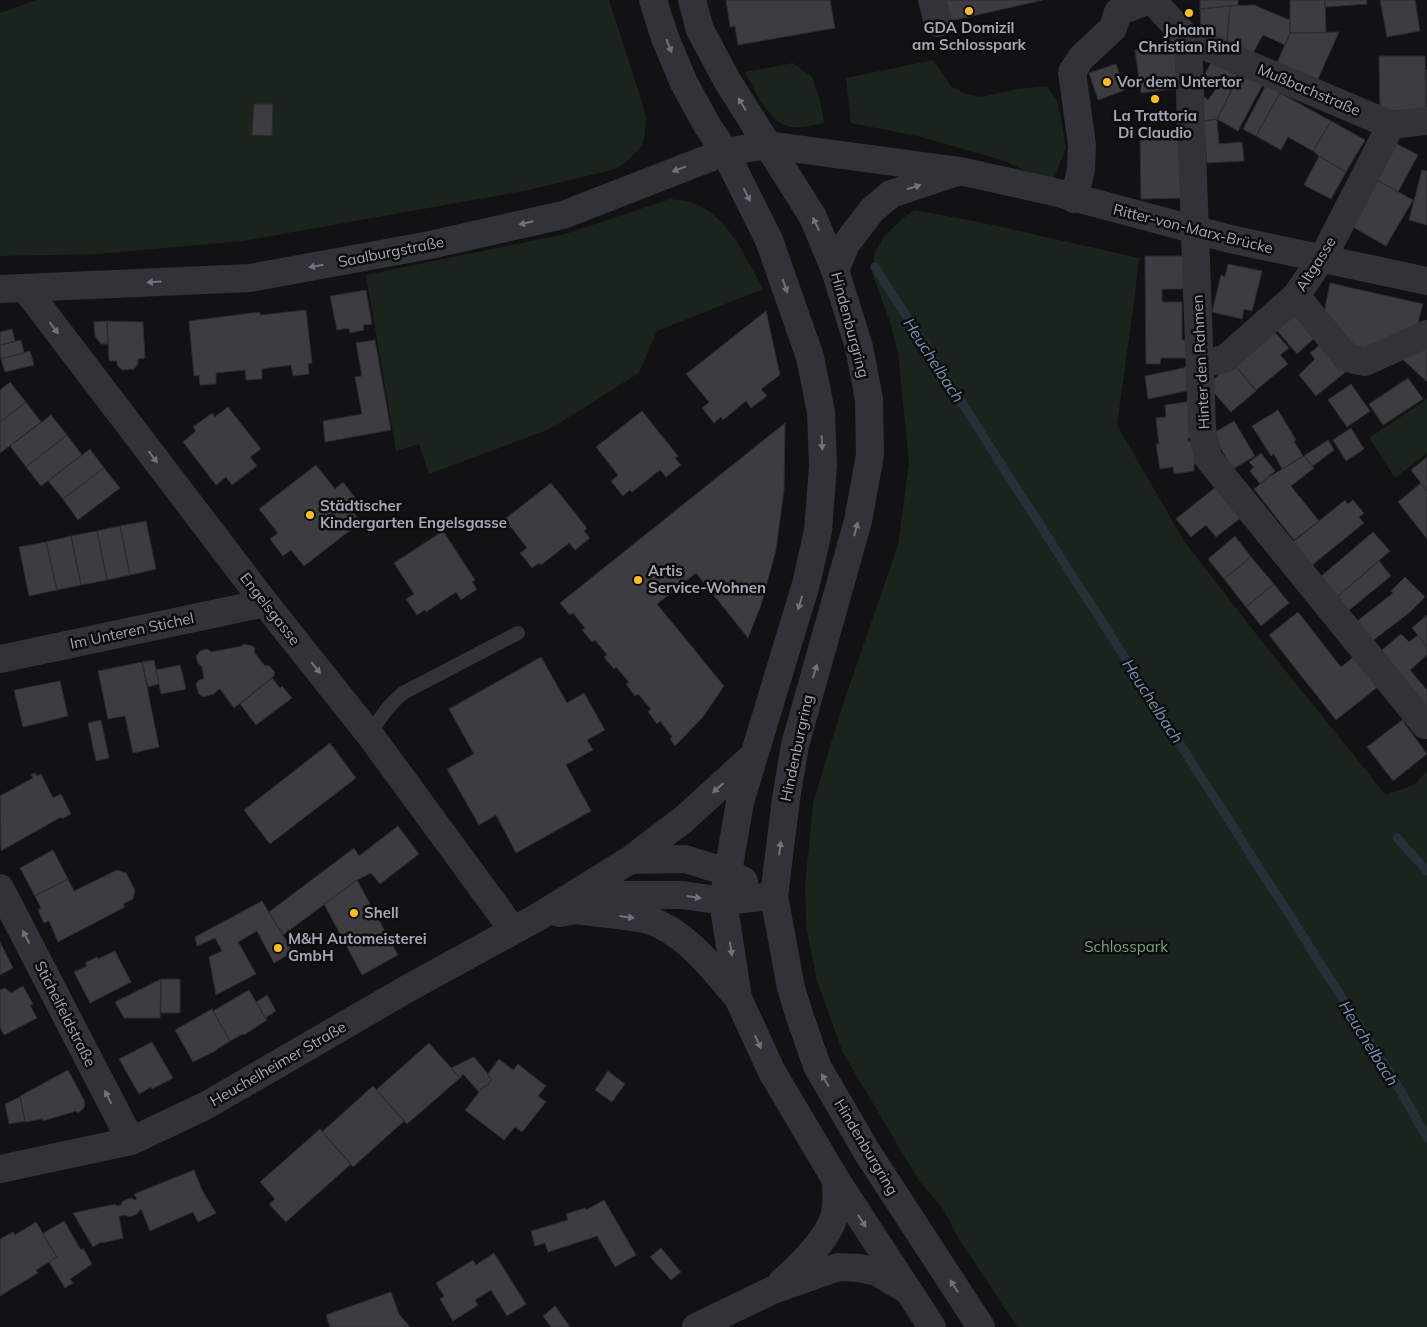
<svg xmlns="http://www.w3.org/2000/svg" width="1427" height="1327" font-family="Mulish,sans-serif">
<rect width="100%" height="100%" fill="#121113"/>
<path fill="#1b231d" d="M36,0h573l33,102 4,16 -1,16 -3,11 -12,14 -14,10 -87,21 -286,51 -145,13 -98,2v-243z
M933,60l19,27 15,7 14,3 36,-8 30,-3 11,16 8,46 -14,35 -50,-23 -85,-24 -66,-13 -5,-45z
M793,63l19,14 8,23 4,23c-12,2 -27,7 -39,2 -17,-5 -32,-38 -40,-53z
M670,199c7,1 16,1 23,4 35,12 53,55 70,86l-106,42 -18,42 -89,56 -121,45 -10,-30 -23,7 -30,-176 199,-41z
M914,210l65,12 160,36 -5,44 -17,123 67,116 80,103 122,151 30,-11 11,-14v557h-410l-57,-86 -18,-34 -23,-26 -76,-128 -26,-72 -11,-56 -1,-39 8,-83 29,-96 56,-162 11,-82 -11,-110 -7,-28 -19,-52 2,-18 10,-19 18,-17z
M1427,399v54l-32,25 -26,-40z"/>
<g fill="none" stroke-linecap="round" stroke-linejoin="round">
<path stroke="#273038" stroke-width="9" d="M875,267l431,674 96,152 25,45
M1397,838l30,33"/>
</g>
<path fill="#3c3c41" stroke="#2c2b2f" d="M726,0h104l5,28 -97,17 -3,-19 -5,1z
M941,0h102l-97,22z
M1200,0h38v5l-38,4z
M1290,0h35l1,33h-36z
M1325,0h41l1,4 -42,3z
M1380,0h35l5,31 -33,6z
M1254,5l36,15v13l-5,12 -22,-10 -10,18 -26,-11 3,-36z
M1230,6l-3,36 -26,-11 -1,-22z
M1339,32l-21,47 -41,-16 13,-30z
M1181,44l6,43 -46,6 -6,-43z
M1379,56h46l1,54 -46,1z
M1212,61l26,15 -21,43 -14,2 -1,-26 6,5 8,-11 -15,-8z
M1116,64l9,26 -27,10 -9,-27z
M1425,70h2l-1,40z
M1241,72l22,12 -25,47 -21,-12z
M1266,85l14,8 -24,43 -13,-7z
M1280,93l51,28 -18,30 -25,-14 -7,13 -25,-14z
M254,104h19l-1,32 -20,-1z
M1217,119l2,25 23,-2 2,19 -37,2 -4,-42z
M1331,121l34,19 -19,32 -27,-16 -6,-5z
M1183,138l1,60 -43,1 -1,-59z
M1397,144l21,11 -20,37 -21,-12z
M1319,156l27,16 -15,27 -27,-14z
M1422,170l5,1v54l-18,-5z
M1377,180l36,20 -27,46 -35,-20z
M1145,256h43v33h-26v13h20v38h8v18h-29l-1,6h-14z
M1228,264l34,7 -10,40 -8,-2 -2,10 -30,-7 9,-37 4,2z
M1330,283l93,21 -8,30 -42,16 -18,-4 -31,-33z
M366,290l6,34 -9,1 1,5 -14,3 -1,-5 -12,2 -7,-34z
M1298,307l22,26 -23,21 -23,-27z
M306,310l6,53 -4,1 1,10 -16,2 -2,-11 -29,4v10l-16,1 -1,-10 -29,3v11l-16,1 -1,-10 -5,1 -5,-55 71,-9v3z
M766,311l14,64 -19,14 6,7 -16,12 -5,-7 -23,19 -2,-3 -7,6 -12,-15 7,-6 -23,-28z
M107,321l36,1 2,36 -7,1v5l-4,5 -12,1 -5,-5v-4h-8z
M107,321l1,23h-7l-6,-8 -1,-14z
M12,329l3,12 -15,4v-13z
M1273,330l16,18 -9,7 8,9 -32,26 -23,-27z
M21,340l3,13 -23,6 -1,-14z
M375,340l16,90 -66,12 -2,-21 39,-7 -7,-37 7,-1 -6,-33z
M1324,341l24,29 -32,26 -17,-21 16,-16 -5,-6z
M1427,342v40l-28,-26z
M30,351l4,14 -29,7 -4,-13z
M1233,363l23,28 -25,21 -24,-27z
M1188,367l3,23 -43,9 -3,-23z
M1408,378l15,21 -40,26 -14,-21z
M10,382l16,20 -26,20v-32z
M1351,384l19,27 -23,16 -19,-27z
M1193,401l5,36 -10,1v3h5l3,23h-2v7l-20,3 -1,-7 -13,2 -4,-25h3l-3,-26 10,-1 -1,-12z
M26,402l15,20 -41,31v-31z
M228,407l33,42 -11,8 7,9 -25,19 -6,-8 -10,8 -33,-43 13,-11 -3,-4 19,-14 3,4z
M1278,410l18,30 -2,1 9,15 -21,13 -8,-15 -3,2 -19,-30z
M642,411l36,45 -3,2 6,7 -15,12 -6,-7 -28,22 -2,-2 -7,6 -12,-15 7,-6 -22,-28z
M51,415l16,20 -41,32 -16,-21z
M1234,421l21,35 -22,13 -21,-35z
M785,423l-1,67 -8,60 -15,55 -13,33 -52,-65 -39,31 67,82 -21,31 -28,29 -5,-7 2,-2 -12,-16 -3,3 -9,-12 3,-3 -13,-15 -3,2 -9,-12 3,-2 -13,-15 -2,2 -10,-12 3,-2 -12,-15 -3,2 -10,-12 3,-2 -12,-15 -3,2 -10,-12z
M1351,428l13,21 -18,12 -13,-21z
M67,435l15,20 -41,31 -15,-19z
M1328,440l6,10 -21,16 -9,-10z
M90,449l14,19 -41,31 -15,-18z
M1261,453l14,18 -15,13 -10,-13 4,-4 -5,-5z
M1304,456l10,12 -23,18 28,35 -25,19 -40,-51 15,-12z
M1427,457v34l-16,-21z
M316,465l19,24 8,-7 13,17 -8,7 13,16 -57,44 -13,-16 -8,6 -13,-17 8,-6 -19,-24z
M104,468l16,20 -42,32 -15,-21z
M551,483l36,45 -3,3 6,7 -15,12 -6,-7 -28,22 -2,-2 -7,5 -12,-15 7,-5 -22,-29z
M1421,483l6,8v48l-29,-37z
M1217,486l25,31 -26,20 -10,-12 -15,12 -15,-18z
M1345,500l3,4 5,-4 11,13 -5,4 5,6 -53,43 -19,-23z
M146,521l10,48 -26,6 -10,-49z
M120,526l10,49 -23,5 -10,-49z
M97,531l10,49 -26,5 -10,-49z
M443,531l32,49 -3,2 5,7 -16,11 -5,-8 -30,20 -1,-2 -8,5 -11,-16 8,-5 -20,-31z
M1373,532l17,19 -54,47 -17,-20z
M71,536l10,49 -24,5 -11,-48z
M1235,536l16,21 -27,22 -16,-20z
M46,542l11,48 -28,6 -10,-49z
M1251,557l23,27 -28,23 -22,-28z
M1379,561l12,15 -43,35 -12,-13z
M1405,577l20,20 -16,16 -38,29 -15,-20 37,-29 -2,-2z
M1274,584l15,19 -28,23 -15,-19z
M1298,612l43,55 19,-15 24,30 -48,38 -67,-85z
M1427,615v32l-15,-19z
M1401,634l8,8 9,-7 9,12v8l-17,15 17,20v16l-5,4 -47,-54z
M243,644l10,2 2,3 -1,3 10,13 5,1 6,6 -1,4 -40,32 -14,-19 -2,1 -4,4 -11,3 -4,-3 -3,-10 3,-4 5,-1 -2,-12 -4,-4 -2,-7 4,-5 7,-2 4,3 31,-6z
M541,657l26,46 17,-10 21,37 -18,10 6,10 -27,15 25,46 -75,42 -20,-38 -17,10 -32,-56 27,-15 -25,-45z
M154,660l5,24 -11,3 -6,-25z
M142,662l17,85 -26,6 -8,-37 -17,3 -10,-48z
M180,665l6,24 -25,5 -5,-24z
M272,678l8,10 2,-2 10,12 -36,27 -16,-21z
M60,681l8,35 -45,11 -9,-37z
M101,720l8,38 -13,3 -8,-38z
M1402,720l25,34 -34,27 -26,-34z
M330,743l26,35 -86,66 -26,-34z
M35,773l2,3 4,-2 12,24 8,-4 10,20 -9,5 -1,-2 -60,34 -1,-55 33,-18 -2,-3z
M398,826l21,28 -39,30 -9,-11 -14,7 -74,55 -14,-23 85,-64 5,8z
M53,850l15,29 -33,17 -15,-28z
M117,870l9,3 9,17 -2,9 -10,5 2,3 -67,35 -9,-21 -5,2 -6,-13 3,-2 -6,-12 33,-17 6,12z
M357,880l41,75 -36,20 -38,-71z
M262,901l31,51 -19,11 -17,-32 -19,11 18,32 -40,21 -7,-38 13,-6 -7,-13 -18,8 -2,-9z
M0,942l13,26 -13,7z
M115,951l16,31 -41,21 -16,-31 13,-6 -2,-3 12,-6 1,2z
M161,979h19v34h-19z
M161,979l-1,39h-36l-9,-16z
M23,986l10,18 -3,1 7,13 -33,17 -4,-8v-37l5,-2 6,5z
M249,990l18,30 -23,15 -1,-1 -13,7 -17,-30z
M267,995l9,16 -11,7 -9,-16z
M212,1009l18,32 -13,8v1l-24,12 -18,-32z
M152,1042l21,36 -21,11 -1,-2 -12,7 -20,-35z
M429,1043l31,35 -53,46 -31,-34z
M474,1057l14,17 -1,1 5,4 -6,8 -2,-1 -5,6 -16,-18 -3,4 -9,-10z
M499,1059l14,11 5,-6 28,22 -8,10 8,6 -24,30 -7,-5 -11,13 -39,-30 19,-24 2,1 6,-8 -5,-4z
M68,1070l17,32 -1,6 -6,5 -2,-2 -33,10v-2l-18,3 -5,-26z
M608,1071l17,13 -13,18 -17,-12z
M373,1086l31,35 -51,46 -31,-35z
M20,1097l5,24 -16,3 -4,-20z
M320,1129l31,35 -65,58 -17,-18 6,-5 -15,-17z
M194,1170l8,20 14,23 -18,9 -5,-10 -43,19 -9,-22 -4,5 -8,3 -4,-2 -6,1 4,22 -21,5 -1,-1 -8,5 -20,-34 43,-9v2l5,-1 2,-4 8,-3 4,2 2,-1 -3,-5z
M604,1200l32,55 -21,12 -18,-31 -49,16 -3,-9 -10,3 -4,-15 37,-11 -2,-6 19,-6 1,2z
M64,1221l17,29 2,-2 9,16 -22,15 3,4 -8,5 -16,-26 8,-5 -15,-23z
M36,1222l21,35 -21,13 2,3 -38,23v-57l13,-7 2,3z
M661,1248l20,24 -10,8 -21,-23z
M494,1253l32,51 -19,12 -16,-26 -16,10 3,5 -25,16 -13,-22 4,-3 -8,-13 37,-23 3,5z
M391,1292l8,22 11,13h-80l-4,-12z
M555,1306l15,21h-19l-8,-11z"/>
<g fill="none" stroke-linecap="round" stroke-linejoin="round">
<path stroke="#323338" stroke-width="14" d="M370,735c9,-17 18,-30 33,-42l115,-60"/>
<path stroke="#323338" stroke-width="28" d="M932,0l6,23
M1152,0l36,39 203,86 36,-4
M1188,39l14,389 6,30 217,267 2,-2
M768,145l192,26 90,20 180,48 197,42
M1074,199l7,-30 1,-24 -10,-73 9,-14 32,-30 5,-16 32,-12
M835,270l11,-26 26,-34 19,-16 63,-21
M25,288l240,315 105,132 143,195
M1296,296l51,62 18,4 62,-28
M1200,364l25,-5 71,-63 31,-46 64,-125
M0,659l265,-56
M0,888l131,253
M782,1282c19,-17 52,-48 54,-75 1,-8 0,-18 0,-27
M696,1327l77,-37 65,-23 21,1 18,4 30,18"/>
<path stroke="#323338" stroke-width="28" d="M653,0l12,38 19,45 23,42 18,27 44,88 41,117 11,55 2,54 -5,65 -12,53 -66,218 -17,99 15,97 34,74 64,108 96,147
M692,0l8,30 28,52 85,135 22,53 24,77 10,52 1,56 -12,66 -63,224 -9,54 -12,97 17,92 8,26 18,52 50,86 114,175
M0,289l250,-11 180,-33 133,-30 162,-63 43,-7
M630,860l55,-1 42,13 17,9
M582,911c20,3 48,4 66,9 37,11 66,50 90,78
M559,913l19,-3 44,-15h61l40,6 51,-5
M0,1169l131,-28 76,-36 198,-115 133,-73 92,-57 54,-41 69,-63"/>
</g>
<defs><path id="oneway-solid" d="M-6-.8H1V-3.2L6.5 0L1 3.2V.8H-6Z" transform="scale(1.25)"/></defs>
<g fill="#70737d">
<use href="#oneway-solid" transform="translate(669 46) rotate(68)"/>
<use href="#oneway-solid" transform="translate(742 104) rotate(-121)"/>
<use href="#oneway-solid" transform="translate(679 169) rotate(159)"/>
<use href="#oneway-solid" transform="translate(914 187) rotate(-18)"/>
<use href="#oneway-solid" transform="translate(747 195) rotate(63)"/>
<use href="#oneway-solid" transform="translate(526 223) rotate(167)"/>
<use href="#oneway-solid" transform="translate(816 224) rotate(-115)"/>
<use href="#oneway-solid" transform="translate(316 266) rotate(170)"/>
<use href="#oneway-solid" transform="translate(154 282) rotate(177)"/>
<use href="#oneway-solid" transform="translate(785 286) rotate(71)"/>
<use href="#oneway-solid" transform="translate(54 328) rotate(53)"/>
<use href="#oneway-solid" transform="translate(822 443) rotate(87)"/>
<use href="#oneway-solid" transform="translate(153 457) rotate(53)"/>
<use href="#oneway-solid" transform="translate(856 529) rotate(-75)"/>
<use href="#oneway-solid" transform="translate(800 603) rotate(107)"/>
<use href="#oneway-solid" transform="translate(316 668) rotate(51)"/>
<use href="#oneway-solid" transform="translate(815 671) rotate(-73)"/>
<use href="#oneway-solid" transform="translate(718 788) rotate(138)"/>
<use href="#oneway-solid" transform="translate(780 848) rotate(-83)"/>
<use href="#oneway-solid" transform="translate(694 897) rotate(8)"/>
<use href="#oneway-solid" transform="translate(627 917) rotate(8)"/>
<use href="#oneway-solid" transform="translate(26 937) rotate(-117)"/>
<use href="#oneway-solid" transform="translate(731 949) rotate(81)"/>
<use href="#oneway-solid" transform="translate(758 1042) rotate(66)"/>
<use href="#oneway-solid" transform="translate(825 1080) rotate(-120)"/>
<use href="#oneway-solid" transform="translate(108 1097) rotate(-117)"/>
<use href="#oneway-solid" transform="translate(862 1221) rotate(57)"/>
<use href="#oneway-solid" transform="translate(954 1286) rotate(-123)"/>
</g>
<g fill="#ffbe1e" stroke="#0d0d0e" stroke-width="2">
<circle cx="969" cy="11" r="5"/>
<circle cx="1189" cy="13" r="5"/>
<circle cx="1107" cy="82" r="5"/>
<circle cx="1155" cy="99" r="5"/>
<circle cx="310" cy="515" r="5"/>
<circle cx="638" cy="580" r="5"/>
<circle cx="354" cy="913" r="5"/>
<circle cx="278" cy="948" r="5"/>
</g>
<g text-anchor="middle" stroke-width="5" stroke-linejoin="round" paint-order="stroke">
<g font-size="15" font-weight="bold" fill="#a2a7b5" stroke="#0d0d0e" text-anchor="start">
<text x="969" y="33" text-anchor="middle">GDA Domizil<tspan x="969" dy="17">am Schlosspark</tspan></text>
<text x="1189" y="35" text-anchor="middle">Johann<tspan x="1189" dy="17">Christian Rind</tspan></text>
<text x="1117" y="87">Vor dem Untertor</text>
<text x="1155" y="121" text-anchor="middle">La Trattoria<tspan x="1155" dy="17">Di Claudio</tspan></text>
<text x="320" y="511">Städtischer<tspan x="320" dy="17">Kindergarten Engelsgasse</tspan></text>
<text x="648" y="576">Artis<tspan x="648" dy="17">Service-Wohnen</tspan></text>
<text x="364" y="918">Shell</text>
<text x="288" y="944">M&amp;H Automeisterei<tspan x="288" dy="17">GmbH</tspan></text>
</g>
<g font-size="15" fill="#a2a7b5" stroke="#0d0d0e">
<text transform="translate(1309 90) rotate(23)" y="5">Mußbachstraße</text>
<text transform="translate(1193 229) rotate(14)" y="5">Ritter-von-Marx-Brücke</text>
<text transform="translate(391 252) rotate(-11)" y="5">Saalburgstraße</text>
<text transform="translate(1316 264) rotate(-58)" y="5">Altgasse</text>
<text transform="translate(850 325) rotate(75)" y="5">Hindenburgring</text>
<text transform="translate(1201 362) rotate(-93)" y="5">Hinter den Rahmen</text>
<text transform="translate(270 609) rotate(52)" y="5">Engelsgasse</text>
<text transform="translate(132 631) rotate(-12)" y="5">Im Unteren Stichel</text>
<text transform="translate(797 748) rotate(-78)" y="5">Hindenburgring</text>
<text transform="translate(65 1014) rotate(63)" y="5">Stichelfeldstraße</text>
<text transform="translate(278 1064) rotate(-30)" y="5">Heuchelheimer Straße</text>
<text transform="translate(866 1147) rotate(59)" y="5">Hindenburgring</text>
</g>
<g font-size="15" fill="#77a27c" stroke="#0d0d0e">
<text x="1126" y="952">Schlosspark</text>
</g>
<g font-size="16" font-style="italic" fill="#7594b3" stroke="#0d0d0e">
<text transform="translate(934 360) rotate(57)" y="6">Heuchelbach</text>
<text transform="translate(1153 701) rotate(57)" y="6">Heuchelbach</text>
<text transform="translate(1369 1043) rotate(58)" y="6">Heuchelbach</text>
</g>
</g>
</svg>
